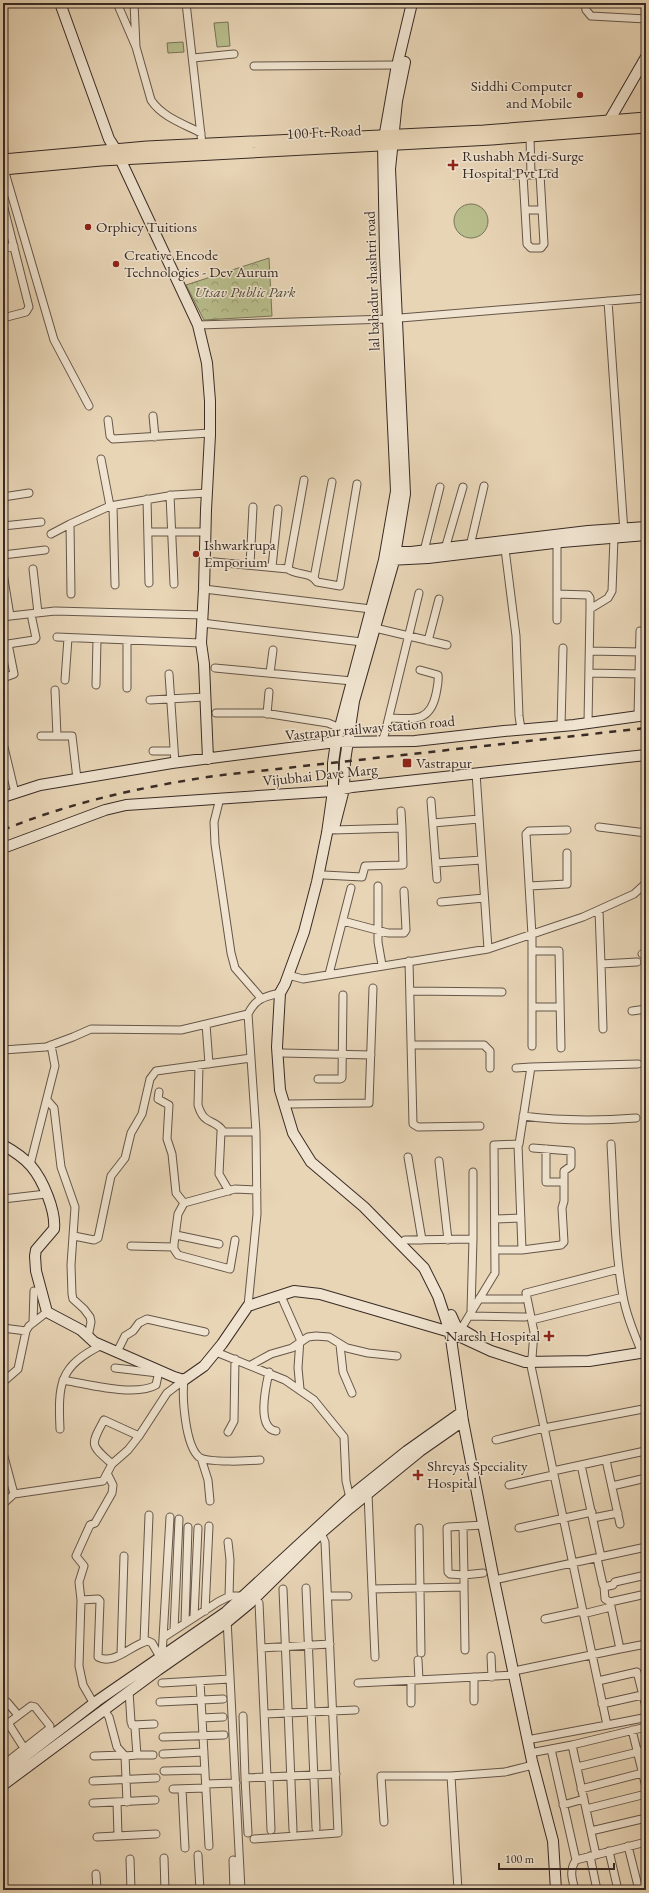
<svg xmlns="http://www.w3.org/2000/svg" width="649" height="1893" font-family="'EB Garamond',serif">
<defs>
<pattern id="park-crowns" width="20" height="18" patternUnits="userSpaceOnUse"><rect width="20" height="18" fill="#b8bd8c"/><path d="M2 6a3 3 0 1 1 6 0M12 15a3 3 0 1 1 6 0" fill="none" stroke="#979a72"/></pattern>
</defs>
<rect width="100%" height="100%" fill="#e8d5b6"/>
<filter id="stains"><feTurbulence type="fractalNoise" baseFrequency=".005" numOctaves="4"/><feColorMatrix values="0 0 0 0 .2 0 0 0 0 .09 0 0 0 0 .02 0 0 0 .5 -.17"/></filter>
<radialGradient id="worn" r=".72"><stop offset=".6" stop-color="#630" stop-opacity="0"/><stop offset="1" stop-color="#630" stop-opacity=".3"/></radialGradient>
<path fill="#b8bd8c" stroke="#787458" d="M228,22l2,24 -13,1 -3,-24z
M183,42l1,10 -16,1 -1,-10z
M454 221a17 17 0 1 1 34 0a17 17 0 1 1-34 0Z"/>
<path fill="url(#park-crowns)" stroke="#787458" d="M269,258l3,58 -68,4 -18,-35z"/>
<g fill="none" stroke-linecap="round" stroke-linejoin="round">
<defs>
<path id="street" d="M117,3l19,44 -2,-44
M186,3l16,141
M585,3l1,7 5,6 55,3
M136,47l15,53c11,17 33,24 50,33
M193,58l41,-4
M254,66l143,-1
M3,129l1,30
M530,137l1,38 9,-1 4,70 -3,4h-10l-4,-4 -4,-69h8
M4,169l50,171 35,66
M540,174h10
M508,175h15
M3,204l26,103 -3,5 -23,6
M525,210h17
M3,248l11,-2
M608,301l16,231
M198,325l190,-6 258,-21
M153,416l2,21
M108,420l2,16 3,3 97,-6
M101,459l9,47
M170,495l4,89
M3,497l26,-4
M147,499l2,84
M113,506l2,79
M3,526l38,-4
M148,532h57
M51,534l19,-10
M557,542v78
M470,546l14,-60
M445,549l18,-62
M505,549l11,87 3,80 2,13
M424,551l16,-64
M3,555l42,-5
M205,561l83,8c9,7 22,2 29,13l23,4 17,-102
M250,565l3,-58
M272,567l6,-58
M33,569l5,44
M288,569l16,-89
M3,573l7,43 -7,1
M314,578l18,-96
M204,589l167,20
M71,594l-1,-70 40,-18 64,-11 33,-2
M557,594l31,1 2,3v11
M10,616l45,-5 148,4
M202,623l160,19
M375,628l72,17
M57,637l144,6
M428,641l11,-42
M590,651l50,1
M215,668l137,13
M270,673l3,-23
M589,673l50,1
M169,674l6,89
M3,678l11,-4 -6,-30 26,-4 2,-2 -4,-19
M65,680l3,-42
M96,685l1,-46
M127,688v-48
M55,690l2,46
M150,700l55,-3
M216,713h48l64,10 12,5
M267,714l2,-22
M638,716l2,-85
M389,718c24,1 41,5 47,-24 1,-6 3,-13 2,-19l-18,-5
M588,723l2,-114 18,-11 4,-7 2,-54
M561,726l2,-78
M41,736h31l5,43
M383,741l36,-148
M3,743l12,50
M153,751h21
M476,773l12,176
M220,798l-6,24 1,22 16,109 4,15 26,30
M431,801l6,78
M433,823l46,-4
M599,827l47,6
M333,830l69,-2 -1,-17
M436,863l46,-3
M324,875l38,2 3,-11 38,-1 -1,-37
M378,886v56l4,23
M529,886l38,-2v-31
M441,902l43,-4
M599,910l2,54 36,-2
M343,921l45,12h16l2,-3 -2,-39
M532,951h27l2,97
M642,954l4,-1
M409,961l4,163 5,3 62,-1
M601,964l2,65
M329,974l22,-86
M288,975l15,4 185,-30 95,-32 51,-23 12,-11
M410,991l92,1
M532,1007h28
M632,1011l14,-2
M206,1024l3,40
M411,1045h73l6,6v17
M532,1046v-111l-6,-101 3,-3 38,-1
M3,1050l43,-3 27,-10 18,-8 90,1 67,-16
M282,1053l89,2
M199,1065l-1,40c6,21 16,13 25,26
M516,1068l15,-1
M318,1079h22l2,-1 1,-83
M159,1092l-1,7 11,6 -2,34 5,15 4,39 8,10 51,-14 22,1
M47,1100l7,8 7,59 14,40 -4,58 1,29 1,5 11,10 6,8 1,5 -3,15
M289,1104l80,-1 4,-115
M523,1116c39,5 73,5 113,2
M611,1144c3,50 3,102 12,152 3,18 10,35 17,52
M546,1149v33h18
M408,1157l14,83
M439,1161l9,79
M30,1165l25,-99 -4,-21
M473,1172v67
M229,1191l-10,-17 2,-42h35
M3,1199l43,-5
M184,1203l-6,11 -4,30v5l4,6 52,14 5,-29
M495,1219l26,-1
M176,1235l43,9
M74,1236l20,4 4,-2 13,-62 14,-18 6,-25 11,-19 8,-35 6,-8 95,-13
M405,1240l68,-1 -2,72
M131,1246l43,1
M495,1250h27l-4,-105
M522,1250l39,-5 3,-3 -2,-34 2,-7v-30l7,-5v-15l-38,-3
M281,1296l19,43 -2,29 2,21
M479,1299h43
M248,1306l9,-92 -1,-82 -8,-118c8,-16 16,-17 32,-21
M469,1316l56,1
M532,1320l91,-23
M33,1323l1,-32
M3,1328l23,3
M461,1329l34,-56 -1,-128 25,-1 12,-77 107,-3
M340,1345l3,27 9,21
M117,1352l8,-16 8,-5 6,-8 8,-4 58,13
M216,1352l69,28 29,20 30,37 2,44 4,17
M532,1358l2,-26 -8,-39 93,-24
M251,1365l20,-11 21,-6 16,-11 8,-1 13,1 18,11 21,5 29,3
M115,1368l43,5
M269,1372c-3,14 -13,56 7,59
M63,1380c23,4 73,17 93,5l3,-14
M184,1380c-2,17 1,65 15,77 8,6 51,4 61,3
M3,1382l15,-13 8,-38 3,-5 18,-14
M60,1429c-2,-45 -1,-63 42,-84
M228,1432l6,-11 1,-62
M496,1440l48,-12 99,-19
M3,1453l11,41
M201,1458l7,22 2,21
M606,1460l14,64
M112,1464c-22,-20 -22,-18 -8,-44l35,16
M581,1465l20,92
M553,1471l92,-20
M509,1485l44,-10
M612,1486l34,-8
M368,1493l4,96 92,-2 1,63
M14,1494l89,-13 9,-17 16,-14 11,-14 28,-43 17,-13
M3,1504l11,-10
M593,1518l25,-5
M463,1527l1,48 -14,-1 -2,-2 -1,-44 2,-1 34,-2
M419,1528l2,125
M519,1528l73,-16
M228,1542l2,18 -1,37
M597,1558l6,27
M646,1575l-31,7 -2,3 -9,2 1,12 5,3 36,-8
M494,1580l152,-33
M464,1587v-12l19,-2
M306,1588l10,240
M283,1589l10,241
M372,1589l3,68
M328,1596h20
M81,1600l17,-1 2,2 -2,56c16,9 34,-13 50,-16l4,2 8,14
M259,1603l8,174
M205,1611l4,-85
M583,1614l28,-7
M194,1617l4,-89
M227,1619l14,271
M545,1619l37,-8
M185,1623l3,-96
M174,1630l5,-111
M164,1637l54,-35 12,-6h15
M144,1642l5,-127
M261,1648l69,-4
M620,1649l26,-5
M121,1654l3,-98
M162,1656l8,-139
M491,1656l1,21
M418,1660l1,20
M514,1671l106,-22 -10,-47
M474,1677v24
M200,1681l9,165
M411,1681v22
M598,1681l39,-9 9,35
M162,1683l68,-4
M358,1683l157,-8
M3,1700l4,2 11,13
M160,1702l63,-3
M94,1704l-11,-19 -4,-19 2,-66 -2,-18 5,-16 -8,-10 14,-31 5,-2 17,-30 1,-8 -5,-10
M602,1704l40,-9
M104,1710l5,7 8,30 8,9 2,46
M265,1714l90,-4
M243,1716l2,62
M202,1718l21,-1
M8,1723l16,25
M132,1725l22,-1
M607,1725l36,-7 3,-4
M3,1727l28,-21 4,1 15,19v2l-47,37
M632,1730l14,57
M163,1737l61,-2
M527,1740l80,-15 -76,-359v-7
M572,1745l74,-18
M551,1749l25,111
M530,1753l42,-8 24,110
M163,1754l41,-2
M137,1755h16
M94,1756l30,-1
M125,1756l12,-1 -2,-27 -4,-6 -2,-31
M577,1767l69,-17
M164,1771l41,-1
M451,1776l7,114
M269,1777l2,53
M93,1781l63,-3
M206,1784l30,-1
M173,1789l33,-1
M182,1789l3,59
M581,1789l65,-17
M117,1802l1,34
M93,1803l62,-3
M563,1805l21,-6
M586,1809l60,-15
M384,1822l-3,-46h70l54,-4 28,-7
M591,1831l55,-13
M248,1833l-3,-55 91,-4
M97,1837l59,-3
M254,1839l84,-6 -13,-291 -4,-9
M628,1846l11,44
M609,1851l9,39
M198,1855l2,35
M590,1856l7,34
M164,1858l1,32
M130,1859l1,31
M233,1860l1,30
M96,1874l1,16
M575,1890c-3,-11 -6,-20 1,-30l70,-18"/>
<path id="secondary" d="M60,3l49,136 7,11 82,175 9,38 3,38v34l-4,75 -2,79 -3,54 3,21 4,95
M412,3l-16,67 -13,74 2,111 11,236 -12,69 -48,182 -3,21v28l-6,42 -10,49 -13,50 -19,52 -5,9 -3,54 3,43 13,43 18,29 53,45 60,61 14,28 12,36 41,19 34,11 64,-1 57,-9
M611,127l-2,-6 37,-64
M389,552h22l177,-21 58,-4
M389,560l39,-2 134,-16 84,-7
M3,797l37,-12 132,-22 164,-21 79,-1 89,-10 70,-6 72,-10
M334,828l10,-39 1,-28 9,-60 40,-140 11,-67 -15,-325 7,-68 8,-39
M3,848l102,-38 21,-5 207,-14 19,-4 294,-32
M3,1145c9,5 21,13 28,21 12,14 25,45 23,63l-18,21 -1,6 1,15 11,41 34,18 13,12 80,35 10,3 20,-14 18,-22 26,-38 46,-15 26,3 130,38
M451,1315l5,11 17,10
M454,1328l-4,4 13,89 31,159 38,181 21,80 3,49
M3,1773l94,-72 129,-89 131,-121 50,-40 55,-39
M3,1785l155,-115 69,-48 23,-19 71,-70 29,-25 70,-57 43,-30"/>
<path id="primary" d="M3,160l144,-13 337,-16 162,-13
M3,169l98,-9 391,-21 154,-12"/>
</defs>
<use href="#street" stroke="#655649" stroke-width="9"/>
<use href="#secondary" stroke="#392b25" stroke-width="12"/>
<use href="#primary" stroke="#392b25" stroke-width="13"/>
<use href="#street" stroke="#f0e4d0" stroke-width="7"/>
<use href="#secondary" stroke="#f0e4d0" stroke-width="10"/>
<use href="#primary" stroke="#e8d5b6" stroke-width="11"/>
<path stroke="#392b25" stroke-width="2.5" stroke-dasharray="7 7" stroke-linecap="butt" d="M3,830c68,-28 139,-43 211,-54l432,-48"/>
</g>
<g fill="#8f2418" stroke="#f0e4d0" stroke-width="1.5">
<circle cx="580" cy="95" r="4"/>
<path d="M451 159h4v4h4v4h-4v4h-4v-4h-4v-4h4z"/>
<circle cx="88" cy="227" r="4"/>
<circle cx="116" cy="264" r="4"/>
<circle cx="196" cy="554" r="4"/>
<rect x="402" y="758" width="10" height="10" rx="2"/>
<path d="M547 1330h4v4h4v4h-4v4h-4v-4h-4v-4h4z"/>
<path d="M416 1469h4v4h4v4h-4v4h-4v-4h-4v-4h4z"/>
</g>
<g text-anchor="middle" stroke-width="3" stroke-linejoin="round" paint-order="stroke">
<g font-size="15" fill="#392b25" stroke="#f0e4d0" text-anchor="start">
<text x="572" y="91" text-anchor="end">Siddhi Computer<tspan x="572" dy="17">and Mobile</tspan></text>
<text x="462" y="161">Rushabh Medi-Surge<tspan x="462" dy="17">Hospital Pvt Ltd</tspan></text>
<text x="96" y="232">Orphicy Tuitions</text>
<text x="124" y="260">Creative Encode<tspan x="124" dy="17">Technologies - Dev Aurum</tspan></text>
<text x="204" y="550">Ishwarkrupa<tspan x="204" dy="17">Emporium</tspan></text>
<text x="416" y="768">Vastrapur</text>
<text x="540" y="1341" text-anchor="end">Naresh Hospital</text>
<text x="427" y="1471">Shreyas Speciality<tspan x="427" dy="17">Hospital</tspan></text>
</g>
<g font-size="15" fill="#392b25" stroke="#f0e4d0">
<text transform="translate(324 132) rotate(-3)" y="5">100 Ft. Road</text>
<text transform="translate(372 281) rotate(-92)" y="5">lal bahadur shashtri road</text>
<text transform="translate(370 728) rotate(-5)" y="5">Vastrapur railway station road</text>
<text transform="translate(320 775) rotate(-6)" y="5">Vijubhai Dave Marg</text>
</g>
<g font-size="15" font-style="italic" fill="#52483a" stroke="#f0e4d0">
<text x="245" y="297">Utsav Public Park</text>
</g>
</g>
<rect width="649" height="1893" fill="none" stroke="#e8d5b6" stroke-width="16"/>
<rect x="4" y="4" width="641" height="1885" fill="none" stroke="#392b25" stroke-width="2"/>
<rect x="8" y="8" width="633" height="1877" fill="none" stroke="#392b25"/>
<path d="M499 1863v6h115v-6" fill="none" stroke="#392b25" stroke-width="2"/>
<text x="505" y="1863" font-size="12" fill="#392b25" stroke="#f0e4d0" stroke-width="3" paint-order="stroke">100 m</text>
<rect width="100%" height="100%" filter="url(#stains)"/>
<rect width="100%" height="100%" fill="url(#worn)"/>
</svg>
